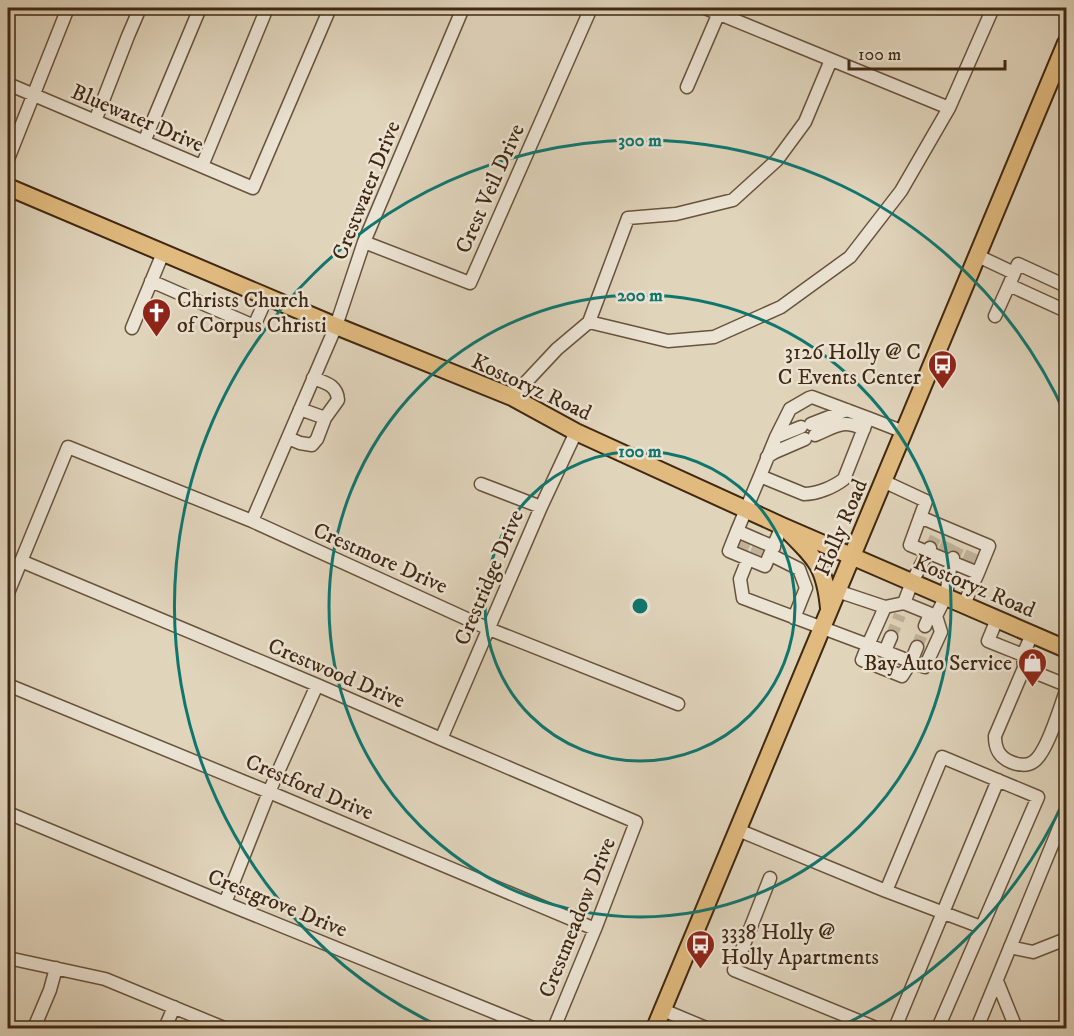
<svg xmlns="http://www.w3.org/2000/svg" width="1074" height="1036" font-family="'IM FELL DW Pica',serif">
<rect width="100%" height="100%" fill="#e0d4bb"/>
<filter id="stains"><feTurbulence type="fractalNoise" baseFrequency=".00333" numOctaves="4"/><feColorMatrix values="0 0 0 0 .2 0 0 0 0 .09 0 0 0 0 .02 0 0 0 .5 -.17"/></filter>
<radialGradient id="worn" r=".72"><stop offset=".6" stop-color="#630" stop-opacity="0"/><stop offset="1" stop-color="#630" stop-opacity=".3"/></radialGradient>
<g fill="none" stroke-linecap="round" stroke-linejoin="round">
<path stroke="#c0b299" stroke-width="12" stroke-dasharray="12 6" stroke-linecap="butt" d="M930,548l7,-13
M742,550l4,-11
M943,553l6,-13
M755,556l4,-11
M953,558l7,-14
M967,563l6,-13
M891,637l9,-22
M917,647l8,-21"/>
<defs>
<path id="minor" d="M705,8l244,100
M8,84l245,104 77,-180
M687,87l34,-79
M95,121l33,-85 12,-28
M144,142l56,-134
M8,159l60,-151
M202,166l65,-158
M364,242l106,41 121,-275
M978,256l36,17
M151,281l103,45 13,-29
M1066,286l-48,-22 -9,21 57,26
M995,316l14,-31
M589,322l79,19 46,-4 67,-30 69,-50 51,-66 48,-83 44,-100
M132,328l31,-75
M512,397l45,-48 32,-27 39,-104 48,-4 57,-14 44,-40 28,-38 26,-62
M300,409l25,9
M811,424l36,-14
M815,435c22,-9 26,-16 49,-6
M776,437l25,-10
M288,438l12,5 12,2 5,-6 8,-21 13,-18c-1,-15 -12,-17 -25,-22
M767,457l8,-5 30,-13
M760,476l16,-39 14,-28 19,-11 3,-1 56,21
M883,481l43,20 -16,44 68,28 11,-27 -69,-29
M481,484l60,23
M252,521l84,-195 28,-84 99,-234
M737,531l-8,20 36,15 17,-40
M774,547l-37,-16 23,-55 44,18c13,0 30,-7 40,-15l24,-61 36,14
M930,548l-18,34 -8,21 32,13 10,-20 5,-34 2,-4
M771,555l28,14 7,19 -12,30
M748,559l-8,20 3,19 125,47 17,-38
M21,561l296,124 124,54 195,83 -41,107 -41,99
M837,591l48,16 19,-4
M8,593l60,-146 184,74 237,108 189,75
M964,604l14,-31
M997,619l-9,22 35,14
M925,626l5,-12
M1032,634l-9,21 1,13 -29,68c0,13 4,21 16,26 7,3 16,4 22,0 14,-8 27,-55 33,-71
M917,647l-6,15 -9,14 -40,-16 6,-15c19,7 38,15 57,22l16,-35 -5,-16
M885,651l6,-14
M1024,668l42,17
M8,685l261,107 326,137
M441,739l100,-232 35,-75
M8,813l217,90 308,125
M738,830l148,61 56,-134 96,40 -100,231
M770,878l-36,92 142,58
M886,891l95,36
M225,903l44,-111 48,-107
M1010,947l23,5 33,-13
M8,958l97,21 119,49
M997,981l19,47
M663,1010l43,18
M34,1028l16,-38 6,-22
M165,1028l9,-21
M895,1028l103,-248
M977,1028l89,-217"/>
<path id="major" d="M8,187l328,139 176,71 64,35 206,94 284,123
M790,533c27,27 35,35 39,75
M655,1028l411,-985"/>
</defs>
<use href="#minor" stroke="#68533c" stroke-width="15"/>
<use href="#major" stroke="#402812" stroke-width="20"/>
<use href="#minor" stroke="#ebe3d3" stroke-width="12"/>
<use href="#major" stroke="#e0ba7e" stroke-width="16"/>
</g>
<g fill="none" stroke="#0f766e" stroke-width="3">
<circle cx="640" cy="606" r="155"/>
<circle cx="640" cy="606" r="311"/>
<path d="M1066 796A466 466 0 0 1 837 1028M443 1028A466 466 0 1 1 1066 416"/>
</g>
<defs>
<symbol id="church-pin" viewBox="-11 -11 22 30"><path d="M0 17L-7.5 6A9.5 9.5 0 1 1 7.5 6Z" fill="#8f2418" stroke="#ebe3d3"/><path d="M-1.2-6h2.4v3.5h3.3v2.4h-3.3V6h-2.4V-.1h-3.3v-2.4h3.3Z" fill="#fff"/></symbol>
<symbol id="bus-pin" viewBox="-11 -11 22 30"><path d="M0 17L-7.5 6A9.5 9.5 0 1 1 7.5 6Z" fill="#8f2418" stroke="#ebe3d3"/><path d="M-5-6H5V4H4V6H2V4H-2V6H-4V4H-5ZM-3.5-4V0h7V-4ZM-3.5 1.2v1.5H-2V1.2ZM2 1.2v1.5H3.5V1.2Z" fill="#fff"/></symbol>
<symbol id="shop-pin" viewBox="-11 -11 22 30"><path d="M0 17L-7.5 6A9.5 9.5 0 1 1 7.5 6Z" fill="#8f2418" stroke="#ebe3d3"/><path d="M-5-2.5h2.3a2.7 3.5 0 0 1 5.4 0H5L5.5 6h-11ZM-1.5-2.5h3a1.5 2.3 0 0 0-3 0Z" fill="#fff"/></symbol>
</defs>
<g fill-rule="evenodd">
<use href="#church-pin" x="140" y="296" width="33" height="45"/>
<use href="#bus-pin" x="926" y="348" width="33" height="45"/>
<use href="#shop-pin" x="1016" y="646" width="33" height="45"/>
<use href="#bus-pin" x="684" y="928" width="33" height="45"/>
</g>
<g text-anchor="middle" stroke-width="5" stroke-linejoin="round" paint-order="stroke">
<g font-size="22" fill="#402812" stroke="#ebe3d3">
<text transform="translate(138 117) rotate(23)" y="8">Bluewater Drive</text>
<text transform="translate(489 188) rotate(-66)" y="8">Crest Veil Drive</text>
<text transform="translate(365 190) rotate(-68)" y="8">Crestwater Drive</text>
<text transform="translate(532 386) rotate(25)" y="8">Kostoryz Road</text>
<text transform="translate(840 527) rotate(-67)" y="8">Holly Road</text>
<text transform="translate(381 557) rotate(24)" y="8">Crestmore Drive</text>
<text transform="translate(488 577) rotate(-67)" y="8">Crestridge Drive</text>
<text transform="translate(975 585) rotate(23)" y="8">Kostoryz Road</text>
<text transform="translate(337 672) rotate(23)" y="8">Crestwood Drive</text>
<text transform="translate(310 786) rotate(23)" y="8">Crestford Drive</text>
<text transform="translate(278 902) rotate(22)" y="8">Crestgrove Drive</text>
<text transform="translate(576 917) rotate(-68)" y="8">Crestmeadow Drive</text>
</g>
<g font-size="22" fill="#402812" stroke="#ebe3d3" text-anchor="start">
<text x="177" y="307">Christs Church<tspan x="177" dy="25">of Corpus Christi</tspan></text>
<text x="921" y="359" text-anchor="end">3126 Holly @ C<tspan x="921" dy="25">C Events Center</tspan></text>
<text x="1012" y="670" text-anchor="end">Bay Auto Service</text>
<text x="721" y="939">3338 Holly @<tspan x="721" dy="25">Holly Apartments</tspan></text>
</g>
</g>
<circle cx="640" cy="606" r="9" fill="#0f766e" stroke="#ebe3d3" stroke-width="3"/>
<g font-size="18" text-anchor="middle" font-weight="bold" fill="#0f766e" stroke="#ebe3d3" stroke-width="5" stroke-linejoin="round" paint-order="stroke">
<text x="640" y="146">300 m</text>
<text x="640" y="301">200 m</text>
<text x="640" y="457">100 m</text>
</g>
<rect width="1074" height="1036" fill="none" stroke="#e0d4bb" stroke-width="30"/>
<rect x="9" y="9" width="1056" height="1018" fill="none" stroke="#402812" stroke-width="3"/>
<rect x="15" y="15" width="1044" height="1006" fill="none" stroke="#402812" stroke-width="1.5"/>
<path d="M849 60v9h156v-9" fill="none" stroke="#402812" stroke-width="3"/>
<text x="858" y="60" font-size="18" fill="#402812" stroke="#ebe3d3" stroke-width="4.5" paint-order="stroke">100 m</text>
<rect width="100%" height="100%" filter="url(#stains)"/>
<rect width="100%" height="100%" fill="url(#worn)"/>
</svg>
